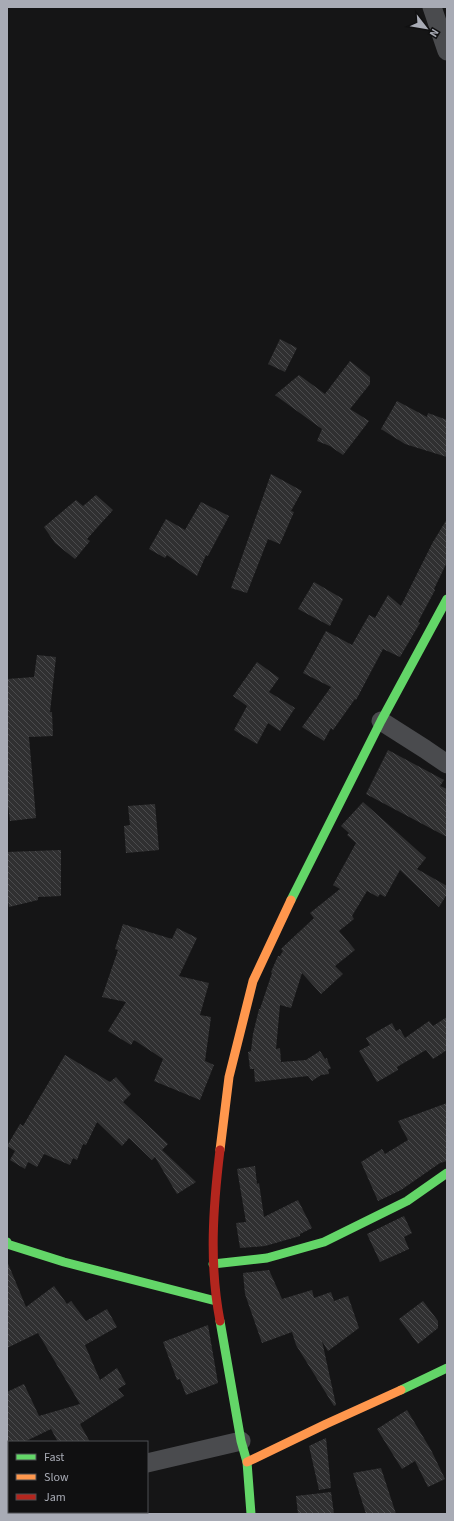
<svg xmlns="http://www.w3.org/2000/svg" width="454" height="1521" font-family="'Source Sans 3',sans-serif">
<defs>
<pattern id="building-back-hatch" width="6" height="6" patternUnits="userSpaceOnUse"><rect width="6" height="6" fill="#303031"/><path d="M-1 5l2 2M0 0l6 6M5-1l2 2" fill="none" stroke="#4b4b4d"/></pattern>
</defs>
<rect width="100%" height="100%" fill="#151516"/>
<path fill="url(#building-back-hatch)" d="M280,339l17,9 -12,24 -17,-8z
M350,361l20,16v7l-20,25 19,12 -26,34 -13,-9 -13,-5 5,-12 -47,-34 24,-20 26,19z
M397,401l30,16 1,-4 19,7v37l-42,-13 -24,-15z
M271,474l31,17 -11,20 3,1 -14,32 -12,-5 -21,54 -16,-5z
M96,495l17,15 -26,29 3,2 -15,18 -20,-16 -11,-16 32,-27 7,6z
M201,502l28,14 -21,40 -2,-1 -9,21 -30,-21 -2,3 -16,-9 17,-30 19,11z
M447,519v43l-13,27 1,1 -17,32 2,1 -20,34 -17,-8 -27,51 -1,-1 -22,31 -2,-2 -7,13 -22,-14 29,-40 -28,-14 23,-42 26,14 17,-30 6,3 13,-23 13,11 32,-64z
M314,582l29,17 -13,27 -32,-17z
M37,655l19,2 -6,55h2l1,24 -24,1 7,81 -26,3 -3,-23v-119l27,-2z
M257,662l22,16 -10,14 26,16 -15,23 -12,-8 -11,21 -23,-14 13,-24 -14,-10z
M388,750l56,30 -4,6 7,3v48l-81,-43z
M363,802l63,56 -9,11 30,17v8l-8,13 -39,-37 -15,27 -5,-3 -2,3 -11,-6 -15,25 2,3 -15,12 16,19 -20,16 8,8 -22,20 -19,-21 -11,35 -11,-3 -4,44 4,-1 1,14 25,-2 14,-9 5,8 2,-1 1,4 3,6 -3,2 1,4 -8,1 -9,6 -4,-5 -53,6 -1,-13h-4l-2,-17 3,-1 2,-17 6,-25h1l12,-36 -1,-1 7,-16h2l3,-5 -2,-2 2,-2 31,-29 -4,-5 30,-24 -7,-4 23,-42 -9,-8 2,-2 -8,-7z
M155,804l4,46 -33,3 -2,-27 6,-1 -2,-19z
M61,850v46l-23,1v3l-29,7 -2,-13v-42z
M123,924l49,15 5,-11 20,10 -18,38 30,7 -9,32 11,2 -6,44 9,4 -14,35 -46,-19 9,-22 -29,-19 -3,5 -23,-14 18,-29 -24,-5 16,-47 -3,-1z
M447,1017v33l-14,9 -7,-9 -29,17 1,3 -21,12 -18,-31 11,-6 -4,-7 26,-15 4,8 4,-2 5,9 24,-17 4,5z
M65,1055l45,27 6,-5 15,17 -8,8 45,42 -6,6 34,32 -19,12 -22,-37 -3,3 -23,-22 -7,8 -25,-24 -11,23 -3,-1 -6,16 -4,-2 -3,7 -26,-11 -7,13 -9,-5 -3,7 -15,-9 5,-9 -8,-5 13,-22 3,2z
M447,1103v58l-7,2 -39,27 -23,11 -17,-39 21,-13 3,5 23,-14 -10,-19z
M255,1166l2,18 2,-1 5,34 34,-17 14,28 -12,6v2l-35,10 -25,2 -4,-25 10,-1 -9,-53z
M404,1216l8,17 -8,4 5,12 -29,13 -13,-28z
M7,1261l19,46 28,-21 13,18 4,-3 15,20 21,-12 10,18 -32,18 15,35 17,-12 9,16 -8,5 6,7 -44,28 10,18h-32l-7,-13 -27,13h-17v-50l17,-8 15,32 41,-12 -42,-71 -31,15z
M269,1270l13,29 30,-9 2,8 17,-6 3,9 14,-5 11,32 -31,23 -6,-10 14,64 -2,1 -38,-61 -4,-13 -30,11 -17,-49 -2,-21z
M423,1301l15,20v7l-20,16 -19,-25z
M208,1325l10,58 -32,12 -6,-16 -3,1 -14,-38z
M407,1410l24,40 14,29 -17,8 -13,-26 -13,8 -25,-40z
M326,1438l5,50 -12,2 -10,-44z
M381,1468l15,46h-30l-13,-41z
M331,1492l3,22h-36l-2,-18z"/>
<g fill="none" stroke-linecap="round" stroke-linejoin="round">
<path stroke="#4a4b4e" stroke-width="19" d="M432,7l15,44
M381,721l44,28 22,15
M147,1463l94,-22
M7,1498h2"/>
<path stroke="#63d668" stroke-width="9" d="M291,900l90,-179 66,-122
M7,1242v2l57,18 152,39
M213,1264l54,-6 57,-16 83,-41 40,-28
M220,1321l21,120 6,21 4,52
M401,1390l46,-22"/>
<path stroke="#ff974d" stroke-width="9" d="M220,1150l9,-73 24,-96 38,-81
M247,1462l79,-38 75,-34"/>
<path stroke="#b3261e" stroke-width="9" d="M220,1321c-11,-57 -7,-114 0,-171"/>
</g>
<rect width="454" height="1521" fill="none" stroke="#a8abb5" stroke-width="16"/>
<rect x="8" y="1441" width="140" height="72" fill="#101011" stroke="#4d4e53"/>
<rect x="16" y="1454" width="20" height="6" fill="#63d668" stroke="#4d4e53"/>
<text x="44" y="1461" font-size="12" fill="#a8abb5">Fast</text>
<rect x="16" y="1474" width="20" height="6" fill="#ff974d" stroke="#4d4e53"/>
<text x="44" y="1481" font-size="12" fill="#a8abb5">Slow</text>
<rect x="16" y="1494" width="20" height="6" fill="#b3261e" stroke="#4d4e53"/>
<text x="44" y="1501" font-size="12" fill="#a8abb5">Jam</text>
<g transform="translate(426 28) rotate(121)" stroke="#101011" stroke-width="3" paint-order="stroke">
<path d="M0-3L7 15L0 10L-7 15Z" fill="#a8abb5"/>
<text y="-6" font-size="11" font-weight="bold" text-anchor="middle" fill="#a8abb5">N</text>
</g>
</svg>
